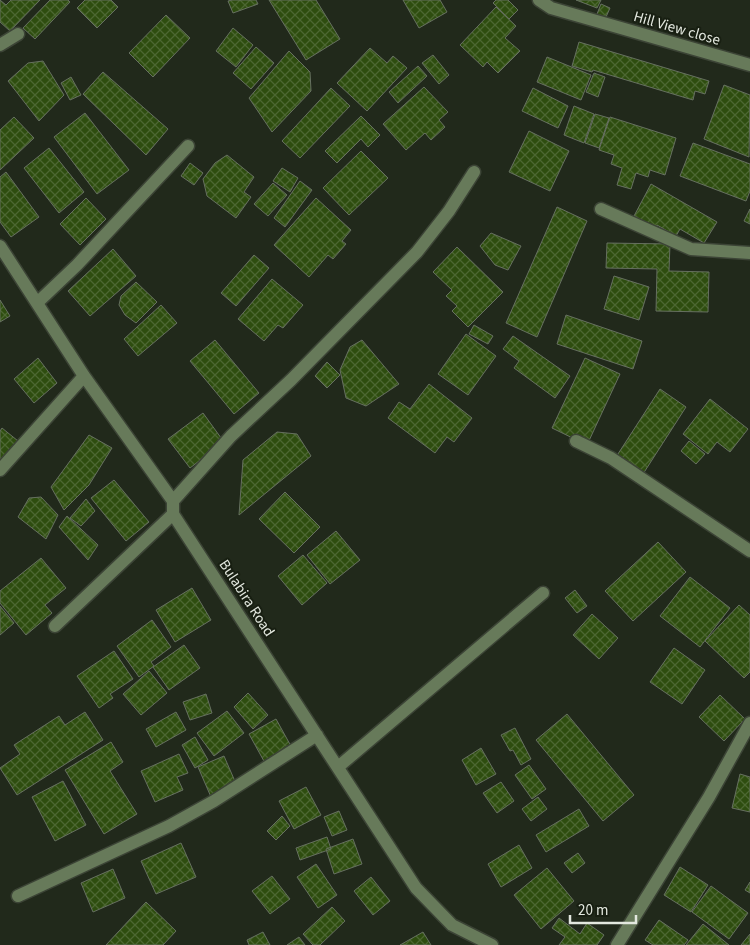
<svg xmlns="http://www.w3.org/2000/svg" width="750" height="945" font-family="'Source Sans 3',sans-serif">
<defs>
<pattern id="building-cross-hatch" width="8" height="8" patternUnits="userSpaceOnUse" patternTransform="scale(1.25)"><rect width="8" height="8" fill="#2e4d0f"/><path d="M0 0l8 8M0 8l8-8" fill="none" stroke="#4c6732"/></pattern>
</defs>
<rect width="100%" height="100%" fill="#21291b"/>
<path fill="url(#building-cross-hatch)" stroke="#667060" d="M0,0l6,5 5,-5h29l-30,31 -10,-9z
M50,0h18l2,2 -35,37 -12,-11z
M85,0h26l7,7 -21,21 -20,-20z
M232,0h24l2,4 -25,9 -5,-12z
M269,0h47l24,39 -34,21z
M403,0h37l7,12 -28,16z
M496,0h12l10,10 -9,9 -16,-16z
M576,0h25l-4,8z
M601,4l9,4 -4,9 -9,-3z
M496,7l20,19 -11,12 15,13 -22,22 -11,-11 -4,5 -23,-22z
M166,15l24,23 -37,39 -24,-24z
M233,28l20,17 -17,22 -20,-16z
M579,42l130,39 -4,13 -10,-3 -2,9 -100,-30 -1,2 -20,-6z
M256,47l18,16 -23,26 -18,-16z
M370,48l17,15 6,-7 14,12 -40,43 -30,-28z
M289,51l21,21 1,19 -39,41 -23,-34z
M433,55l16,20 -10,9 -17,-21z
M547,57l44,18 -10,25 -44,-18z
M43,61l21,34 -25,26 -31,-40 20,-18z
M418,66l9,10 -29,27 -9,-11z
M103,72l65,57 -22,26 -63,-61z
M594,73l11,4 -7,20 -12,-5z
M71,77l10,18 -11,5 -9,-17z
M724,85l26,10 -1,62 -45,-18z
M424,87l24,25 -9,8 6,7 -14,13 -6,-7 -19,17 -23,-26z
M331,88l19,18 -50,52 -18,-17z
M533,88l35,18 -10,22 -36,-17z
M574,106l20,8 -10,29 -20,-8z
M85,113l44,57 -32,24 -43,-57z
M595,114l14,4 -10,30 -14,-5z
M361,116l19,19 -12,12 -7,-8 -24,24 -12,-12z
M14,117l20,21 -34,32v-40z
M610,117l66,21 -11,37 -15,-5 -2,7 -12,-4 -5,16 -14,-4 5,-17 -11,-4 3,-9 -15,-5z
M529,131l40,20 -19,40 -41,-19z
M693,143l57,21v27l-4,10 -66,-25z
M49,148l35,44 -25,21 -35,-45z
M361,151l27,27 -39,37 -26,-27z
M227,155l27,22 -10,15 7,5 -15,21 -29,-22 -4,-17 12,-16z
M190,163l13,10 -9,12 -13,-9z
M282,168l16,10 -8,14 -17,-11z
M6,172l33,45 -28,20 -11,-15v-45z
M300,181l12,9 -27,37 -11,-9z
M273,183l14,12 -19,21 -14,-12z
M651,184l66,38 -13,21 -24,-14 -4,7 -19,-11 -1,3 -22,-12z
M86,198l20,21 -26,26 -20,-21z
M316,198l35,32 -9,11 4,3 -13,15 -5,-4 -19,22 -35,-32z
M557,207l30,14 -50,116 -31,-14z
M750,209v15l-6,-3z
M491,233l30,13 -13,24 -13,-5 -15,-19z
M607,243l63,1 -1,27 40,1 -1,40 -52,-1 1,-42 -51,-1z
M457,247l46,45 -35,35 -16,-16 5,-5 -11,-10 6,-6 -19,-18z
M113,249l23,27 -46,40 -22,-25z
M254,255l15,13 -33,38 -15,-13z
M614,276l35,11 -10,33 -35,-11z
M272,279l31,26 -20,23 -5,-3 -14,16 -26,-22z
M136,282l21,20 -21,21 -11,-8 -6,-10 2,-9z
M0,300l10,16 -10,6z
M161,305l16,18 -39,33 -14,-17z
M566,315l76,26 -9,28 -76,-25z
M474,325l19,11 -5,8 -19,-10z
M466,334l30,22 -28,39 -30,-21z
M513,336l57,40 -15,22 -41,-30 5,-7 -16,-12z
M215,340l44,53 -25,21 -44,-53z
M362,340l37,44 -33,22 -20,-8 -6,-28 10,-23z
M38,358l19,25 -23,20 -20,-24z
M585,358l35,16 -33,71 -35,-17z
M327,362l13,13 -13,13 -12,-12z
M429,384l43,34 -18,24 -7,-5 -12,16 -47,-35 11,-16 11,7z
M660,389l26,18 -43,67 -27,-17z
M710,399l38,30 -18,23 -13,-10 -9,12 -25,-20z
M203,413l21,29 -34,26 -22,-29z
M2,428l21,17 -23,18v-32z
M277,432l20,2 14,22 -72,59 4,-55z
M89,435l23,13 -23,37 -25,25 -13,-23z
M689,441l16,13 -9,10 -15,-13z
M114,480l35,42 -23,19 -35,-43z
M285,492l35,35 -26,26 -35,-34z
M41,497l17,18 -12,24 -28,-22 11,-19z
M86,499l9,12 -14,15 -11,-8z
M67,516l31,29 -10,15 -29,-33z
M336,531l24,29 -30,24 -23,-29z
M658,542l28,30 -53,49 -28,-30z
M303,555l24,28 -25,22 -24,-29z
M41,558l25,30 -21,17 7,8 -26,22 -26,-32v-12z
M690,577l40,31 -30,39 -40,-31z
M192,588l19,32 -36,22 -19,-32z
M575,590l12,16 -10,7 -12,-15z
M739,605l11,10v57l-6,6 -39,-37z
M0,606l14,17 -14,12z
M592,614l26,24 -19,21 -26,-24z
M152,620l19,27 -20,15 3,4 -15,11 -22,-31z
M184,645l16,23 -31,22 -16,-23z
M674,648l31,22 -23,34 -32,-22z
M114,651l19,28 -23,15 3,4 -14,10 -22,-32z
M149,671l18,22 -26,22 -18,-21z
M248,693l20,22 -15,14 -19,-22z
M206,694l6,19 -22,7 -7,-18z
M720,695l25,24 -21,22 -25,-24z
M227,711l17,22 -30,23 -17,-23z
M85,712l18,28 -86,55 -17,-27 20,-14 -6,-9 45,-29 6,9z
M176,712l10,18 -30,17 -10,-18z
M567,714l67,81 -31,26 -67,-81z
M276,719l16,29 -27,15 -16,-29z
M515,728l16,31 -10,6 -8,-15 -3,1 -9,-16z
M195,737l13,23 -13,8 -13,-23z
M111,742l12,20 -13,9 27,43 -33,20 -39,-64z
M481,748l15,26 -20,11 -14,-25z
M179,754l9,19 -11,4 6,13 -28,12 -14,-31z
M224,756l13,30 -26,11 -13,-30z
M529,765l17,24 -14,10 -17,-24z
M740,774l10,3v35l-18,-4z
M63,781l23,44 -31,16 -23,-44z
M501,782l13,19 -17,12 -14,-20z
M306,787l15,28 -27,14 -15,-28z
M538,797l9,12 -16,12 -9,-12z
M579,809l10,17 -43,26 -10,-17z
M339,811l8,19 -15,6 -8,-19z
M282,816l8,10 -14,14 -9,-9z
M327,837l4,12 -31,11 -4,-12z
M353,839l9,25 -28,10 -8,-25z
M181,843l15,34 -40,17 -15,-33z
M519,845l13,23 -31,19 -13,-23z
M578,853l7,10 -13,10 -8,-10z
M316,864l21,31 -19,13 -21,-31z
M680,867l28,18 -17,27 -27,-17z
M547,868l27,33 -33,28 -27,-34z
M113,869l12,29 -32,14 -12,-29z
M272,876l18,23 -20,15 -18,-23z
M371,877l19,24 -17,14 -19,-24z
M750,882v11l-5,-3z
M711,886l37,27 -19,26 -37,-27z
M146,902l30,29 -13,14h-57z
M332,907l13,14 -25,24h-7l-10,-11z
M559,918l21,16 7,-11 17,12 -7,10h-38l6,-8 -13,-9z
M659,920l29,20 -4,5h-31l-8,-5z
M703,924l26,21h-43z
M263,932l7,13h-21l-2,-5z
M423,932l8,13h-31z
M750,934v11h-9z
M299,937l6,8h-18z"/>
<g fill="none" stroke-linecap="round" stroke-linejoin="round">
<defs>
<path id="minor" d="M539,0l12,8 199,57
M0,45l18,-11
M601,209l90,40 59,4
M0,246l84,130 89,125v13l243,374 36,37 40,20
M37,303l40,-38 111,-119
M576,441l35,17 139,93
M0,470l84,-94
M173,501l58,-65 60,-56 126,-128 32,-41 25,-39
M55,626l118,-112
M338,767l205,-174
M18,896l151,-70 45,-25 103,-66
M617,945l92,-148 41,-74"/>
</defs>
<use href="#minor" stroke="#3c4436" stroke-width="15"/>
<use href="#minor" stroke="#677a5a" stroke-width="12"/>
</g>
<g text-anchor="middle" stroke-width="4" stroke-linejoin="round" paint-order="stroke">
<g font-size="15" fill="#e3e8df" stroke="#181f12">
<text transform="translate(677 28) rotate(16)" y="5">Hill View close</text>
<text transform="translate(247 598) rotate(57)" y="5">Bulabira Road</text>
</g>
</g>
<path d="M570 915v8h66v-8" fill="none" stroke="#e3e8df" stroke-width="2.5"/>
<text x="578" y="915" font-size="15" fill="#e3e8df" stroke="#181f12" stroke-width="4" paint-order="stroke">20 m</text>
</svg>
